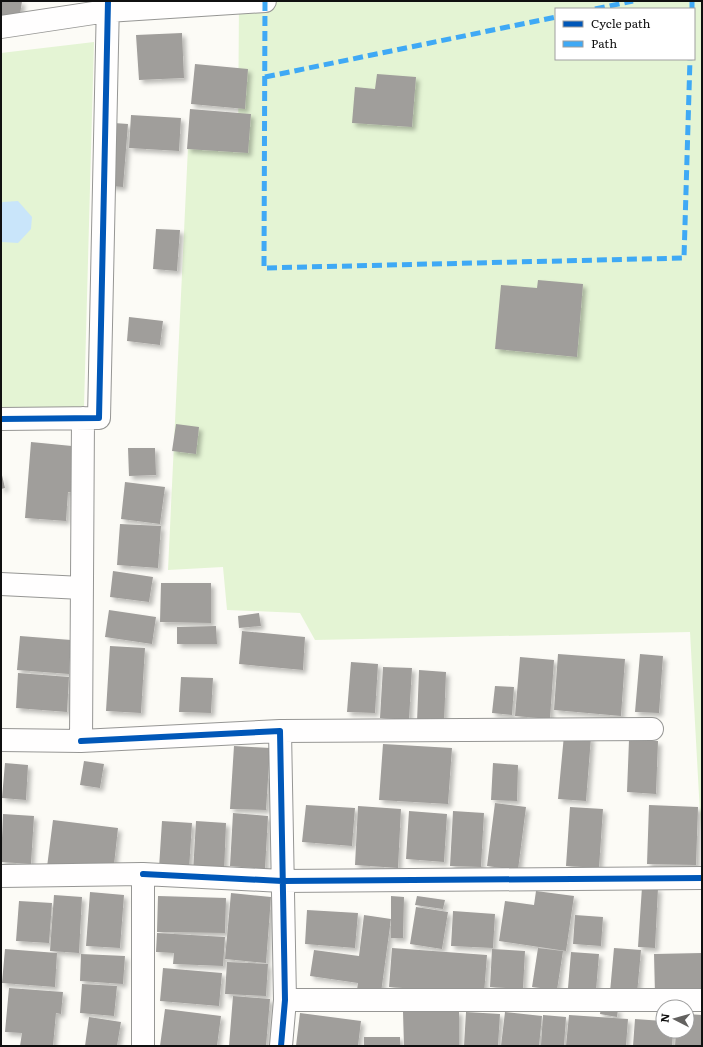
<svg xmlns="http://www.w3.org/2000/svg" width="703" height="1047" font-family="Literata,serif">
<defs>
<filter id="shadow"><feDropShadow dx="3.5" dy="3.5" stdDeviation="2" flood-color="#0004"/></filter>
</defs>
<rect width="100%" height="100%" fill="#fcfbf6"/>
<path fill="#e4f4d4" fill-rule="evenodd" d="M239,1h463v849l-12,-218 -375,8 -15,-27 -73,-3 -4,-43 -55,3 20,-423 50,-2zM556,9h138v50h-138z
M94,42l-10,365 -83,1v-355z"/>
<path fill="#c9e5fa" d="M18,201l14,16 -1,12 -13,14 -16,-1 -1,-39 2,-1z"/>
<path fill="#a09e9b" filter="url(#shadow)" d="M1,1h21l-3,21 -18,-3z
M182,33l2,45 -45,2 -3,-45z
M195,64l53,5 -3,40 -54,-5z
M377,74l39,3 -4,50 -60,-4 3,-36 20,2z
M190,109l61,5 -3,39 -61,-4z
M131,115l50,3 -2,33 -50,-3z
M114,123l14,1 -5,63 -14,-1z
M156,229l24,1 -3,41 -24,-2z
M538,280l45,4 -6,73 -82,-8 6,-64 36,3z
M129,317l34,4 -3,24 -33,-4z
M176,424l23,3 -3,27 -24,-3z
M31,442l51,5 -4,46 -10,-1 -2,29 -41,-3z
M128,448h27l1,27 -27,1z
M1,471l4,17 -4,1z
M125,482l40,5 -5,37 -39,-5z
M120,524l41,2 -3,42 -41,-3z
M113,571l40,6 -4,25 -39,-5z
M161,583h50v40l-51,-1z
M109,610l47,7 -4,27 -47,-7z
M259,613l2,13 -22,2 -1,-12z
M216,626l1,18h-40v-17z
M242,631l63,6 -2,33 -64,-6z
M20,636l51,4 -2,34 -52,-4z
M110,646l35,2 -4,65 -35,-2z
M558,654l67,5 -4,57 -67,-6z
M640,654l23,2 -4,57 -24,-1z
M520,657l34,3 -4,59 -35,-3z
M351,662l27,2 -3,49 -28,-1z
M383,667l29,1 -3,52 -29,-2z
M419,670l27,2 -2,52 -27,-2z
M18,673l51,4 -2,35 -51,-4z
M181,677l32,1 -2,35 -32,-1z
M495,686l19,1 -2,28 -20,-2z
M564,735l27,2 -5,64 -28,-2z
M629,740l29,1 -2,53 -29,-2z
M383,744l69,4 -4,56 -69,-4z
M234,746l36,2 -4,62 -36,-1z
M84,761l20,3 -4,24 -20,-3z
M5,763l23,2 -2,35 -24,-2z
M493,763l25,2 -1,36 -26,-1z
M495,803l31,4 -8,63 -31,-4z
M306,805l49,3 -3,38 -50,-4z
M649,805l49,2 -2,58 -49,-1z
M358,806l43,3 -3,59 -43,-3z
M570,807l33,2 -4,59 -33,-2z
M409,811l38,3 -3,48 -38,-3z
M453,811l31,2 -3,54 -31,-1z
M233,813l35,3 -3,53 -35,-3z
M3,814l31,2 -3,48 -30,-2z
M53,820l65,8 -5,46 -66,-7z
M162,821l30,2 -3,47 -30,-2z
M196,821l30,2 -2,51 -31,-2z
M642,887l16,1 -3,60 -17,-1z
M536,891l38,5 -8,55 -67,-10 6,-40 29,4z
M90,892l34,3 -4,53 -34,-2z
M231,893l40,4 -5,66 -41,-4z
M54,895l28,2 -3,56 -29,-2z
M158,896l68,2 -1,35 -68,-1z
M391,896l13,1 -1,41h-12v-19l-10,74 -24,-3 1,-7 -48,-7 4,-26 45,6 5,-41 27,4z
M417,896l28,4 -2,9 -28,-4z
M19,901l33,2 -3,40 -33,-2z
M416,907l32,5 -6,37 -32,-5z
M307,910l51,3 -3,35 -50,-4z
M453,911l42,3 -2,34 -42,-2z
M575,915l28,2 -2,29 -28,-2z
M157,933l68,4 -2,29 -50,-2 1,-11 -18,-1z
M392,948l95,7 -3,39 -95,-7z
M538,948l25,3 -6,39 -25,-3z
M614,948l27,2 -4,44 -27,-2z
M5,949l52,4 -2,34 -53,-4z
M492,949l33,2 -2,38 -33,-2z
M571,952l28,2 -3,37 -28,-3z
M702,953v40l-47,1 -1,-40z
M81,954l44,2 -2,28 -43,-3z
M227,962l41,2 -2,32 -41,-2z
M163,968l59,5 -3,33 -59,-5z
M82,984l35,2 -3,30 -34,-3z
M9,988l54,4 -2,22 -5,-1 -3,33h-33l2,-13 -17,-1z
M233,996l37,3 -4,47h-37z
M601,1007l17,2 -1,8 -17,-3z
M165,1009l56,7 -4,30h-57z
M459,1011v35h-55l-1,-34z
M466,1012l34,2 -2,32h-34z
M505,1012l37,4 -3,30h-38z
M300,1013l61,8 -3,25h-62z
M687,1014l15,1v31h-27l1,-15h11z
M543,1015l23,2 -2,29 -23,-1z
M569,1015l59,4 -2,27h-60z
M89,1017l32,5 -4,24h-32z
M635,1019l28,2v10h10l-1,15h-39z
M364,1037h36v9h-36z"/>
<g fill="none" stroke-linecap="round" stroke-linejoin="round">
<defs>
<path id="minor" d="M1,27l106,-16 158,-10
M1,419l98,-1 9,-417
M1,584l81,4
M280,731l372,-2
M1,740l80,1 2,-323
M81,741l199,-10 5,269 -4,46
M143,874l139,7 420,-3
M1,876l142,-2v172
M285,1000h417"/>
</defs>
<use href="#minor" stroke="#969694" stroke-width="24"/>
<use href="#minor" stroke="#fffefe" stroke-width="22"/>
<path stroke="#3fa9f5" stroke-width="5" stroke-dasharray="10 5" stroke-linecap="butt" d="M265,1l-1,267 420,-10 6,-199
M595,9l38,-8
M692,9v-8
M265,77l291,-60"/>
<defs>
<path id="cycleway" d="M1,419l98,-1 9,-417
M81,741l199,-10 5,269 -4,46
M143,874l139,7 420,-3"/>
</defs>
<use href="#cycleway" stroke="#fff" stroke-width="8"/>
<use href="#cycleway" stroke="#0057b8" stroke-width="6"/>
</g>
<rect width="703" height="1047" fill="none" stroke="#101010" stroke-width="4"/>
<rect x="555" y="8" width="140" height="52" fill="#ffffff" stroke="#9f9f9f"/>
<rect x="563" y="21" width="20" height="6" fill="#0057b8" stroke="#9f9f9f"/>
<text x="591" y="28" font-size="12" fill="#101010">Cycle path</text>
<rect x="563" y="41" width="20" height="6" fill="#3fa9f5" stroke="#9f9f9f"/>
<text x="591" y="48" font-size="12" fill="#101010">Path</text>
<g transform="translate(675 1019) rotate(276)"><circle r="19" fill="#ffffff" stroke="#9f9f9f"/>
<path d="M0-3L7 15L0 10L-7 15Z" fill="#636260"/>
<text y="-6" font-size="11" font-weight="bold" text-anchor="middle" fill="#101010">N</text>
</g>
</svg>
